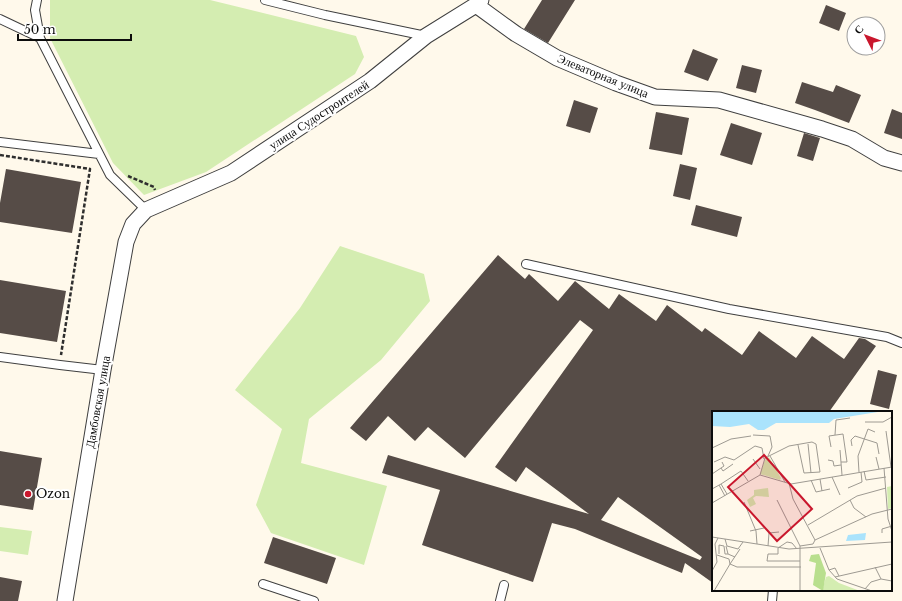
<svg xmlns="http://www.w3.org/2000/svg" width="902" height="601" font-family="'Libre Baskerville',serif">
<rect width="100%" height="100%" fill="#fff9eb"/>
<path fill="#d4edb1" d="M50,0h160l146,36 8,21 -9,17 -149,98 -62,23 -31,-32 -63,-125z
M340,246l84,28 6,27 -49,59 -72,59 -8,44 86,23 -23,79 -93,-32 -15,-28 26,-76 -47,-39 65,-82z
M0,527l32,4 -4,24 -28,-4z"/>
<path fill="#564c47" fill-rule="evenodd" d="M542,0h33l-27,43 -24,-14z
M826,5l20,8 -7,18 -20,-8z
M693,49l25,10 -10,22 -24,-9z
M742,65l20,5 -6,23 -20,-5z
M802,82l31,10 3,-7 25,10 -12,28 -34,-13 -20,-7z
M574,100l24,8 -8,25 -24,-7z
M892,109l10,4v26l-18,-6z
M656,112l33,6 -7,37 -33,-6z
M731,123l31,10 -10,32 -32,-10z
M804,133l16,5 -7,23 -16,-5z
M680,164l17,4 -7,32 -17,-4z
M6,169l75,13 -9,51 -72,-11v-19z
M696,205l46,12 -5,20 -46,-12z
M498,255l27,24 4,-5 29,27 17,-20 34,28 10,-15 37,27 11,-16 35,27 3,-4 37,27 17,-24 37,27 16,-22 32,23 15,-21 6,1 11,7 -47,66h-116v171l-28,-20 -3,10 -107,-44 -23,-6 -19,59 -111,-37 18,-55 -58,-17 6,-18 201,59 -63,-47 -10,15 -21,-15 98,-137 -13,-10 -115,138 -37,-31 -13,14 -27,-25 -22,25 -16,-13zM618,497l84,60 -2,3 -99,-40z
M0,280l66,11 -9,51 -57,-9z
M878,370l19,5 -8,34 -19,-5z
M0,451l42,7 -9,52 -33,-5z
M273,537l63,21 -9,26 -63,-21z
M0,577l22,4 -4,20h-18z"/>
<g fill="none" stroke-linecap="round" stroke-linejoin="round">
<defs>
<path id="service" d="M37,0l-2,10 5,28 70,137 36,35
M265,0l60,15 101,21
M0,19l40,19
M0,142l99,12
M526,264l203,45 158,28 15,6
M0,357l60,8 43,5
M263,584l51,17
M500,601l4,-16
M772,601l1,-11"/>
<path id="minor" d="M476,5l40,29 41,24 59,25 39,14 64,3 103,29 30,10 32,19 18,5
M65,601l38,-231 23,-128 7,-18 13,-14 85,-37 139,-92 56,-45 50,-31 5,-5"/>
</defs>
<use href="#service" stroke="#3f3f3f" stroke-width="10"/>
<use href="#minor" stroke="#3f3f3f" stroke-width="17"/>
<path stroke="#2e2e2e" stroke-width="2.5" stroke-dasharray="4 2" stroke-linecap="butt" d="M0,155l90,14 -29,186
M128,176l26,11 1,3"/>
<use href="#service" stroke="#fff" stroke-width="8"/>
<use href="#minor" stroke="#fff" stroke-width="15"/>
</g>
<circle fill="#c9172d" stroke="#fff" stroke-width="1.5" cx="28" cy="494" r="4"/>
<g text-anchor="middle" stroke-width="4" stroke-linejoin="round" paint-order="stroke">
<g font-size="12" fill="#0c0c0c" stroke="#fff">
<text transform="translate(603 76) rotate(22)" y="4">Элеваторная улица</text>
<text transform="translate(319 115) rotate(-33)" y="4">улица Судостроителей</text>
<text transform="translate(98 402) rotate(-80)" y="4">Дамбовская улица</text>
</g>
<g font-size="12" fill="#0c0c0c" stroke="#fff" text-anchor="start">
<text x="36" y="498">Ozon</text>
</g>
</g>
<g transform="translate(712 411)">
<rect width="180" height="180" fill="#fff9eb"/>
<path d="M57,46l12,21 -1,2 -20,-6 5,-14zM180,75v22l-4,1 -1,-22zM56,77l1,9 -13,-1 -3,2 3,6 -6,3 -3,-7 7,-5v-5zM117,165l10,7 21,8h-38l4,-14z" fill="#d4edb1"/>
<path d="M107,143l7,19 -3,18 -10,-6 3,-22 -7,-2 2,-6z" fill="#b9df8e"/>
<path d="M0,0h172l-50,8 -5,4h-53l-12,7h-6l-9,-6 -19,3 -18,-1zM154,122l-1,7 -19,1 2,-6z" fill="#aae3fc"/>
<path fill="none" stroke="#9e9a92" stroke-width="1" d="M153,11h18l9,-5M174,20l5,36M41,24l17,1 2,11 -4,9M123,24l1,-15 14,-2M96,33l3,29M140,35l-1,-6 4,-4 22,7 2,11M119,36l-2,-11 14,-2 4,28h-6M0,37l19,-9 20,-3M128,39l2,25M58,45l15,26M164,46l3,12M41,48l7,10M116,49l5,1 1,5 7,-1M2,51l11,-5 9,3 21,-14 7,2 2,11M9,57l2,3 10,-7M172,57l4,51 4,12M152,60l2,9 20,-3M147,61l-1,-16 10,-27 7,3M0,63l12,-8 -2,-4M48,64l5,-17 24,-12 23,-4 4,2 4,28 -16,1 -6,-28M48,64l31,9 101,-17M120,66l8,18M108,68l2,12M99,69l5,12 14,-3M77,72l4,16 22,41M9,73l20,-13 7,10M7,74l6,11M136,77l14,-6 -1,-10M0,78l9,-5 6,10M65,89l23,46v45M138,89l4,8 12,9M32,91l12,29 1,13M0,92l48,-28M96,114l49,-29 29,-8M38,120l14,-3M170,122v-4l10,-3M0,126l77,12 103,-7M13,128l2,7 11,3 5,-7M103,129l57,-26 20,-5M14,135l2,8 7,3M56,135l1,-13 10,-1M88,135l13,-2 2,-4M108,137l9,22 8,9 35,12M85,138l-5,-6 -5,-1 -9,6v6h-10l-1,7h33M7,143v-9l5,1 1,8h3M5,144l12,4 1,5 10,-15M163,156l6,12 11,2M117,159l6,-2 4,8M0,160l5,-9 -2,-18 3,-6M123,166l57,-13M153,178l6,-7 10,-3M2,180l16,-27 7,3h64"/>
<path fill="#c9172d" fill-opacity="0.15" stroke="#c9172d" stroke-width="2" d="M52,44l48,54 -35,32 -49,-54z"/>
<rect width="180" height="180" fill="none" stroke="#0c0c0c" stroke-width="2"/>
</g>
<g transform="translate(866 36) rotate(312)"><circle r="19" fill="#ffffff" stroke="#9e9e9e"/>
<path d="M0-3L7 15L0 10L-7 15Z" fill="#c9172d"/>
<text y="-6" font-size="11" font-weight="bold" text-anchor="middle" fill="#0c0c0c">С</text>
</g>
<path d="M18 34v6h113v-6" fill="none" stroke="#0c0c0c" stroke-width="2"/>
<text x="24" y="34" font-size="12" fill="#0c0c0c" stroke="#ffffff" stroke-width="3" paint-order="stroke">50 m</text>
</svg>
